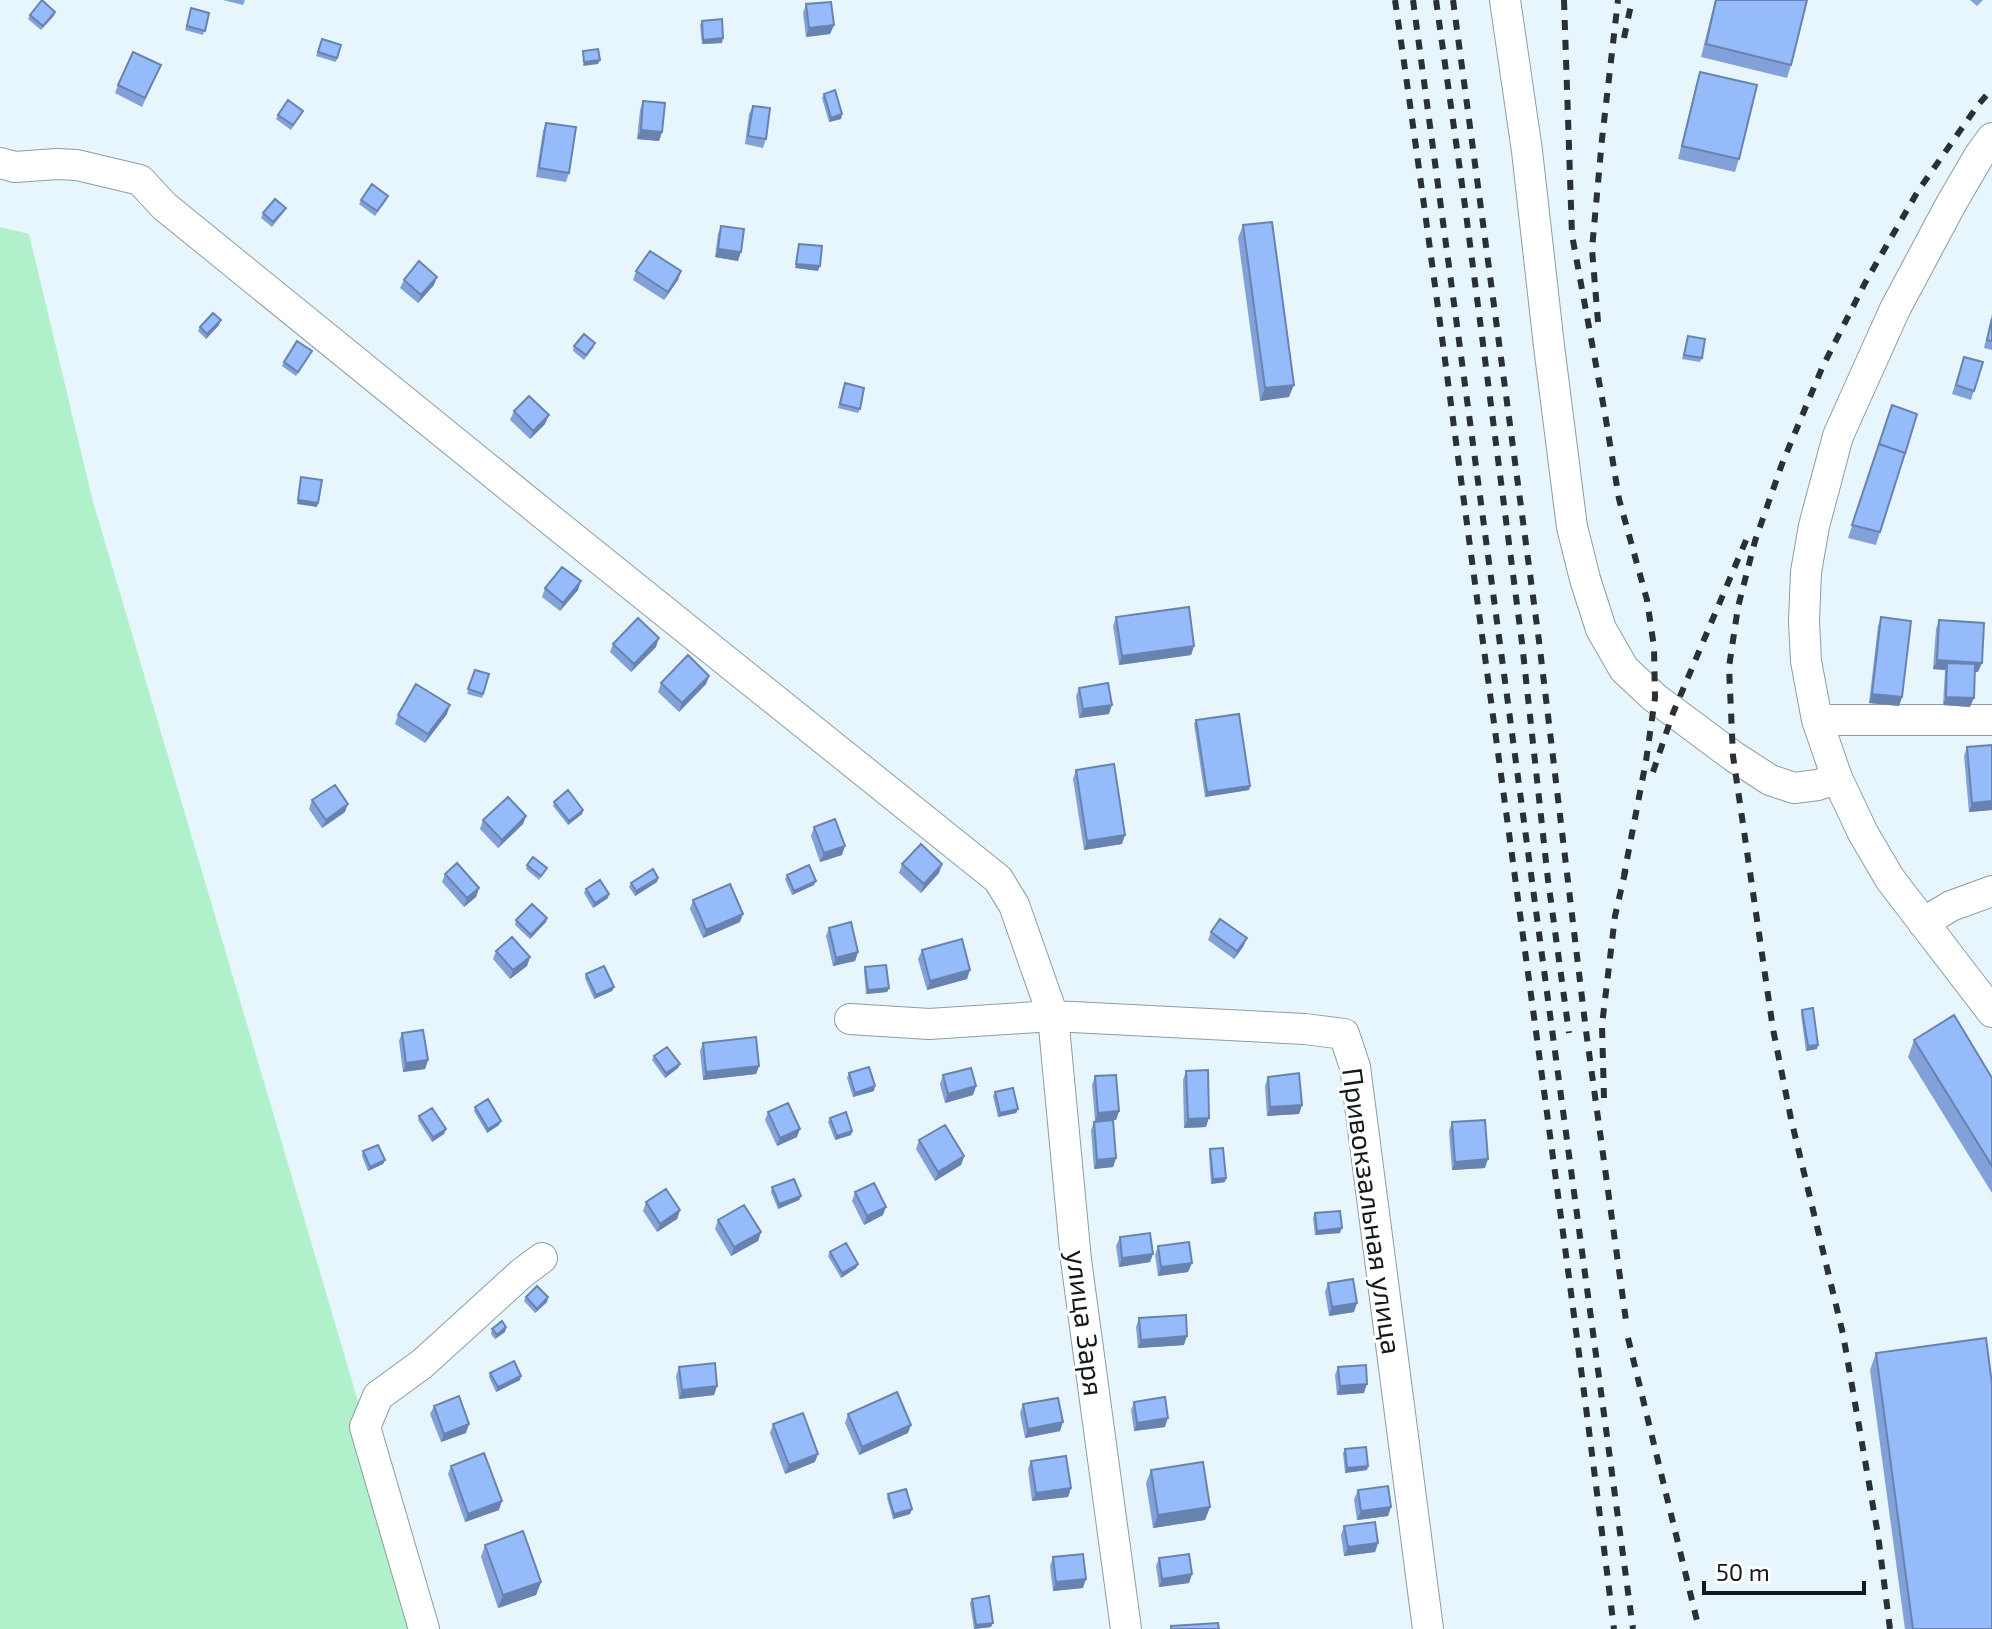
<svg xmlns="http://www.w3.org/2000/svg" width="1992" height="1629" font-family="'Exo 2',sans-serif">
<rect width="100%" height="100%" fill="#e7f5fc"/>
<path fill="#b0f1cb" d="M0,227l29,7 63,264 333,1131h-425z"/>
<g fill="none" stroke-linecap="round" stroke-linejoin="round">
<defs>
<path id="minor" d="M1505,0l22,151 22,195 23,181 13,52 16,50 23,40 31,29 78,58 37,24 24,8 24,-3 19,-7
M1992,138l-13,18 -28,48 -56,105 -57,127 -24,90 -8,46 -2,49 2,40 11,59 20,58 26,55 27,46 102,133
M0,163l15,4 42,-3 20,1 63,15 24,26 393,319 441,354 16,26 39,111 23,244 50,369
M1817,720h175
M1923,923l28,-17 41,-15
M850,1019l79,5 124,-8 252,13 39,5 11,33 73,562
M424,1629l-59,-202 13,-31 44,-32 100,-91 20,-15"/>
</defs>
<use href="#minor" stroke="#8f9ca2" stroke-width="32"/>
<use href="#minor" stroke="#fff" stroke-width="30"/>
<path stroke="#2a3033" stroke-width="6" stroke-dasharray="10 10" stroke-linecap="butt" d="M1395,0c33,226 62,453 93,679 43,317 87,633 126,950
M1413,0l220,1629
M1436,0l29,206 57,437 26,237 21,153
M1453,0l86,641 47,390 41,297
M1564,0l8,235 33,179 14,85 28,101 7,47 1,51 -9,63 -22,114
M1624,38l8,-38
M1598,322l-6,-73 10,-110 16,-139
M1653,772l20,-59 74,-175
M1604,1098l-2,-73 13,-109 12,-52
M1628,1338l71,291
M1890,1629l-12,-94 -35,-201 -52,-215 -18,-90 -40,-273 -4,-89 9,-60 17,-66 27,-77 40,-96 43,-85 53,-92 60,-86 14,-16"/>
</g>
<path fill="#81a1d8" d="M223,0h22l-2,5z
M1715,0h92l-16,65 -4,13 -86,-21z
M1970,0h13l-6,6z
M806,4l28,21 -4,9 -24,3 -3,-24z
M191,8l18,5 -6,22 -18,-5z
M55,12l-1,4 -13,14 -13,-11 2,-4z
M702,21l20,22 -20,1 -2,-19z
M322,39l19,6 -5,17 -20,-6z
M161,65l-19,42 -27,-14 3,-8z
M1700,72l39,87 -4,13 -57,-13 18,-74z
M824,94l18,20 -1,5 -12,3 -7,-24z
M643,101l19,31 -3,9 -22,-2 3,-29z
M753,106l13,33 -3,9 -18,-4 4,-30z
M278,115h23l-10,15 -15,-11z
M546,123l23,50 -3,9 -30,-5 7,-46z
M388,196l-2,5 -11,15 -16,-12 2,-4z
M284,212l-12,15 -11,-9 2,-5z
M1243,225l46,172 -29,4 -22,-163z
M721,226l17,35 -23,-4 3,-23z
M636,271h45l-3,9 -14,20 -31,-20z
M404,280l30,5 -16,18 -18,-15z
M1992,314v36l-8,-2z
M219,325l-13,14 -8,-8 2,-4z
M1688,336l14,22 -2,4 -18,-3z
M574,346l20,1 -10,13 -11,-9z
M310,355l-14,21 -14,-10 2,-4z
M1964,357l19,5 -12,38 -19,-6z
M843,387l17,22 -2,4 -20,-5z
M1892,405l-12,127 -4,13 -28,-7z
M514,411l31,13 -15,15 -20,-19z
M545,588l33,2 -18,21 -18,-14z
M1116,617l78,29 -3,9 -72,10 -6,-39z
M1881,617l21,80 -3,9 -30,-3 9,-77z
M1939,620l39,52h-3l-5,35 -27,-2 2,-35 -12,-1 3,-40z
M613,644l43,3 -25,25 -21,-20z
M475,670l14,4 -7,24 -15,-4z
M709,676l-3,8 -27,28 -21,-20 3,-9z
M1079,688l30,26 -30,4 -3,-22z
M447,714l-22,29 -30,-19 3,-9z
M1196,720l54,66 -1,4 -44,7 -11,-73z
M1967,747l25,63 -23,2 -5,-56z
M1076,770l46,74 -38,6 -11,-71z
M312,800l33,12 -23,16 -13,-19z
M554,802l29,8 -1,4 -14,11 -15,-19z
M526,816l-3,8 -25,24 -18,-19 3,-9z
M814,827l28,28 -22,7 -9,-26z
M902,864h40l-3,9 -18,20 -22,-20z
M527,865l20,3 -8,12 -13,-11z
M445,874l34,14 -3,9 -12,10 -22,-25z
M787,875l27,10 -22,10 -7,-16z
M658,878l-1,4 -22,14 -6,-9 2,-4z
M586,889l22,9 -15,10 -9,-15z
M693,900l47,22 -37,16 -13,-29z
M547,918l-1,4 -16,17 -15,-14 1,-5z
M829,928l29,24 -3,9 -22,5 -7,-30z
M1211,932l36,6 -4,9 -9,12 -26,-19z
M922,950l45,29 -40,11 -9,-31z
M496,951l34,6 -3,9 -17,13 -17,-20z
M865,967l24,21 -2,4 -21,2 -2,-23z
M586,974l28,13 -2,4 -18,8 -9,-21z
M1802,1010l15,39 -11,2 -5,-37z
M402,1033l26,27 -3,9 -22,3 -4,-31z
M1914,1040l78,38v115l-84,-136z
M703,1043l56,23 -3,8 -53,6 -3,-29z
M654,1056l26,8 -2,4 -13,10 -13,-18z
M1186,1071l20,56 -22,1 -1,-48z
M849,1073l25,18 -21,6 -6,-19z
M943,1075l33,11 -3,9 -28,8 -5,-19z
M1095,1076l24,35 -3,9 -21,1 -3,-36z
M1268,1077l34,28 -3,9 -32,2 -2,-30z
M995,1092l23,17 -2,4 -18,4 -5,-21z
M475,1107l24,18 -12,8 -13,-22z
M768,1112l29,25 -20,9 -12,-26z
M419,1116l27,13 -2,5 -12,8 -14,-22z
M830,1118l22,13 -1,4 -16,5 -7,-18z
M1094,1122l22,36 -3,9 -19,2 -3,-39z
M1452,1122l33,46 -33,2 -3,-39z
M919,1140l45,16 -3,9 -26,16 -19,-32z
M1210,1149l15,33 -14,2 -2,-30z
M363,1151l22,9 -2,4 -15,7 -6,-15z
M772,1187l29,9 -2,4 -21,9 -7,-17z
M855,1192l28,23 -19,10 -12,-24z
M646,1202l34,8 -3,9 -20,13 -14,-21z
M1315,1213l25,20 -25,2 -2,-17z
M718,1220l43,12 -3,9 -27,15 -16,-27z
M1120,1237l33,17 -3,8 -31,5 -3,-21z
M1158,1246l34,17 -4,9 -30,4 -3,-21z
M830,1252l28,12 -2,4 -15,10 -13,-22z
M1328,1283l26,29 -25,4 -4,-24z
M526,1297h22l-1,5 -12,11 -11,-12z
M1139,1318l45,27 -46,3 -2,-21z
M506,1327l-1,5 -10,7 -4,-5 1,-5z
M1876,1353l116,276h-87l-35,-259z
M679,1367l38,19 -3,9 -35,4 -3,-23z
M1338,1367l26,26 -27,2 -2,-20z
M490,1373l30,7 -24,12 -7,-15z
M1134,1402l31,25 -31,4 -3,-21z
M1023,1404l37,27 -35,7 -5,-25z
M434,1406l32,27 -25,9 -11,-28z
M848,1414l60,19 -49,22 -14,-32z
M773,1424l42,38 -30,12 -15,-41z
M1345,1449l23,17 -1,4 -22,3 -2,-20z
M1031,1461l40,27 -3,9 -36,4 -4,-32z
M451,1466l48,44 -34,12 -17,-48z
M1151,1470l59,37 -5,13 -52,8 -7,-45z
M1358,1490l33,17 -3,9 -31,4 -3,-21z
M888,1494l24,15 -2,5 -17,5 -6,-21z
M1344,1526l34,17 -3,9 -31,4 -3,-21z
M485,1545l56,37 -5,13 -38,13 -17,-51z
M1053,1557l30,31 -30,3 -3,-25z
M1159,1558l33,16 -3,9 -30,4 -3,-21z
M972,1599l19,28 -17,2 -4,-26z"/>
<path fill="#6983b0" d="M834,25l-4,9 -24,3 3,-9z
M723,38l-1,5 -20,1 1,-4z
M600,60l-2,4 -15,2 1,-4z
M842,114l-1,5 -12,3 2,-4z
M641,130l21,2 -3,9 -22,-2z
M718,249l23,3 -3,9 -23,-4z
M796,264l24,2 -2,5 -23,-3z
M681,271l-3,9 -14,20 4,-8z
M437,277l-3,8 -16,18 3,-8z
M221,320l-2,5 -13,14 1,-5z
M1294,385l-5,12 -29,4 5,-13z
M549,415l-4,9 -15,15 3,-8z
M298,500l20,3 -1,4 -20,-3z
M581,581l-3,9 -18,21 3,-8z
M659,638l-3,9 -25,25 3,-8z
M1194,646l-3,9 -72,10 3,-9z
M1937,660l45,3 -4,9 -31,-2v-7l-2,7 -12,-1z
M709,676l-3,8 -27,28 3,-9z
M1872,694l30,3 -3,9 -30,-3z
M1946,697l28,1 -4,9 -27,-2z
M450,705l-3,9 -22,29 3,-9z
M1112,705l-3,9 -30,4 4,-9z
M1250,786l-1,4 -44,7 2,-5z
M1992,801v9l-23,2 3,-9z
M348,804l-3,8 -23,16 4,-8z
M583,810l-1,4 -14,11 1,-4z
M526,816l-3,8 -25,24 4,-8z
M1125,835l-3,9 -38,6 3,-9z
M845,846l-3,9 -22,7 4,-9z
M942,864l-3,9 -18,20 3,-9z
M658,878l-1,4 -22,14 1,-5z
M816,881l-2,4 -22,10 2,-4z
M479,888l-3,9 -12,10 3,-9z
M609,894l-1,4 -15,10 2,-5z
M743,914l-3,8 -37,16 3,-8z
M547,918l-1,4 -16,17 1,-4z
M1247,938l-4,9 -9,12 3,-8z
M858,952l-3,9 -22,5 3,-8z
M530,957l-3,9 -17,13 3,-9z
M970,970l-3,9 -40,11 3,-9z
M614,987l-2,4 -18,8 2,-4z
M889,988l-2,4 -21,2 2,-4z
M1818,1045l-1,4 -11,2 2,-5z
M428,1060l-3,9 -22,3 3,-9z
M680,1064l-2,4 -13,10 1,-5z
M759,1066l-3,8 -53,6 3,-8z
M875,1086l-1,5 -21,6 2,-4z
M976,1086l-3,9 -28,8 3,-9z
M1302,1105l-3,9 -32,2 3,-9z
M1018,1109l-2,4 -18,4 2,-4z
M1119,1111l-3,9 -21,1 3,-8z
M1209,1118l-3,9 -22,1 4,-9z
M501,1121l-2,4 -12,8 1,-4z
M446,1129l-2,5 -12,8 1,-5z
M800,1129l-3,8 -20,9 3,-8z
M852,1131l-1,4 -16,5 2,-4z
M964,1156l-3,9 -26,16 3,-9z
M1116,1158l-3,9 -19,2 3,-9z
M1488,1159l-3,9 -33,2 3,-8z
M385,1160l-2,4 -15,7 2,-4z
M1226,1178l-1,4 -14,2 2,-5z
M801,1196l-2,4 -21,9 1,-5z
M886,1207l-3,8 -19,10 3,-9z
M680,1210l-3,9 -20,13 3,-8z
M1342,1228l-2,5 -25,2 2,-4z
M761,1232l-3,9 -27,15 3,-9z
M1153,1254l-3,8 -31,5 3,-9z
M1192,1263l-4,9 -30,4 3,-9z
M858,1264l-2,4 -15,10 1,-5z
M548,1297l-1,5 -12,11 2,-4z
M1357,1303l-3,9 -25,4 3,-9z
M506,1327l-1,5 -10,7 2,-4z
M1187,1336l-3,9 -46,3 3,-8z
M521,1376l-1,4 -24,12 2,-5z
M1367,1384l-3,9 -27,2 3,-9z
M717,1386l-3,9 -35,4 3,-9z
M1168,1418l-3,9 -31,4 3,-8z
M1063,1422l-3,9 -35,7 3,-9z
M469,1424l-3,9 -25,9 3,-8z
M911,1425l-3,8 -49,22 3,-8z
M818,1454l-3,8 -30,12 4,-9z
M1368,1466l-1,4 -22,3 2,-5z
M1071,1488l-3,9 -36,4 4,-8z
M502,1501l-3,9 -34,12 3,-8z
M1210,1507l-5,13 -52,8 5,-13z
M1391,1507l-3,9 -31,4 4,-9z
M912,1509l-2,5 -17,5 1,-5z
M1378,1543l-3,9 -31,4 4,-9z
M1192,1574l-3,9 -30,4 3,-8z
M1086,1579l-3,9 -30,3 3,-9z
M541,1582l-5,13 -38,13 5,-13z
M993,1623l-2,4 -17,2 2,-4z"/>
<path fill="#96bbfb" stroke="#6983b0" stroke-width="2" d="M42,0l13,12 -12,14 -13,-11z
M1716,0h91l-16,65 -85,-21z
M831,2l3,23 -25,3 -3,-24z
M191,8l18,5 -4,18 -18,-5z
M722,19l1,19 -20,2 -1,-19z
M322,39l19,6 -4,13 -19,-6z
M598,49l2,11 -16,2 -1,-11z
M133,52l28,13 -16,33 -27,-13z
M1700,72l57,13 -18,74 -57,-13z
M835,90l7,24 -11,4 -7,-24z
M288,100l15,11 -10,14 -15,-10z
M643,101l22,2 -3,29 -21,-2z
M753,106l17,2 -4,31 -18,-3z
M546,123l30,4 -7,46 -30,-5z
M372,184l16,12 -11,15 -16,-11z
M275,199l11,9 -13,14 -10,-9z
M1272,222l22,163 -29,3 -22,-163z
M721,226l23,3 -3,23 -23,-3z
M799,244l23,2 -2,20 -24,-2z
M650,251l31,20 -13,21 -32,-21z
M419,261l18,16 -16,18 -17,-15z
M213,313l8,7 -14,14 -7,-7z
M1992,319v22l-5,-1z
M584,334l11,9 -9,12 -12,-9z
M1688,336l17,3 -3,19 -18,-3z
M297,341l15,10 -14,21 -14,-10z
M1964,357l19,5 -9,29 -18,-6z
M845,383l19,5 -4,21 -20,-5z
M529,396l20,19 -16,16 -19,-20z
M1892,405l25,9 -12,40v-1l-26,-9z
M1879,444l26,9 -25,79 -28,-7z
M301,477l21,3 -4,23 -20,-3z
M562,567l19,14 -18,22 -18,-15z
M1189,607l5,39 -72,10 -6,-39z
M1881,617l30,4 -9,76 -30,-3z
M638,618l21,20 -25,26 -21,-20z
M1939,620l45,3 -2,40 -45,-3z
M688,655l21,21 -27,27 -21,-20z
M1947,663l28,1 -1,34 -28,-1z
M475,670l14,4 -6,20 -15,-5z
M1108,683l4,22 -29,4 -4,-21z
M416,684l34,21 -22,29 -30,-19z
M1239,714l11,72 -43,6 -11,-72z
M1992,745v56l-20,2 -5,-56z
M1114,764l11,71 -38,6 -11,-71z
M335,785l13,19 -22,16 -14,-20z
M568,790l15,20 -14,11 -15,-19z
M508,797l18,19 -24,24 -19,-20z
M835,819l10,27 -21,7 -10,-26z
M921,844l21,20 -18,20 -22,-20z
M533,857l14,11 -6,8 -14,-11z
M457,863l22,25 -12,10 -22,-24z
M809,865l7,16 -22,10 -7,-16z
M653,869l5,9 -22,13 -5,-8z
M600,880l9,14 -14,9 -9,-14z
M730,884l13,30 -37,16 -13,-30z
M532,904l15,14 -16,17 -15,-15z
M1220,919l27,19 -10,13 -26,-19z
M851,922l7,30 -22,6 -7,-30z
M512,937l18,20 -17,13 -17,-19z
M962,939l8,31 -40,11 -8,-31z
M886,965l3,23 -21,2 -3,-23z
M604,966l10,21 -18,8 -10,-21z
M1813,1008l5,37 -10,1 -6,-36z
M1954,1015l38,63v88l-78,-126z
M423,1030l5,30 -22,3 -4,-30z
M756,1037l3,29 -53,6 -3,-29z
M667,1047l13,17 -14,9 -12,-17z
M869,1067l6,19 -20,7 -6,-20z
M971,1068l5,18 -28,8 -5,-19z
M1208,1070l1,48 -21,1 -2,-48z
M1299,1073l3,32 -32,2 -2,-30z
M1116,1075l3,36 -21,2 -3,-37z
M1013,1088l5,21 -18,4 -5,-21z
M488,1099l13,22 -13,8 -13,-22z
M788,1103l12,26 -20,9 -12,-26z
M432,1108l14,21 -13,8 -14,-21z
M846,1112l6,19 -15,5 -7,-18z
M1113,1120l3,38 -19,2 -3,-38z
M1485,1120l3,39 -33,3 -3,-40z
M945,1125l19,31 -26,16 -19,-32z
M378,1145l7,15 -15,7 -7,-16z
M1223,1148l3,30 -13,1 -3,-30z
M794,1179l7,17 -22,8 -7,-17z
M874,1183l12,24 -19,9 -12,-24z
M666,1189l14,21 -20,14 -14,-22z
M744,1205l17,27 -27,15 -16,-27z
M1340,1211l2,17 -25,3 -2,-18z
M1150,1233l3,21 -31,4 -2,-21z
M1189,1242l3,21 -31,4 -3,-21z
M846,1243l12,21 -16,9 -12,-21z
M1353,1279l4,24 -25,4 -4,-24z
M537,1286l11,11 -11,12 -11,-12z
M1186,1315l1,21 -46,4 -2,-22z
M502,1321l4,6 -9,8 -5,-6z
M1986,1338l6,46v245h-79l-37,-276z
M514,1361l7,15 -23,11 -8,-14z
M715,1363l2,23 -35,4 -3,-23z
M1366,1365l1,19 -27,2 -2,-19z
M897,1392l14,33 -49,22 -14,-33z
M459,1396l10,28 -25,10 -10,-28z
M1165,1397l3,21 -31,5 -3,-21z
M1058,1398l5,24 -35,7 -5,-25z
M803,1413l15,41 -29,11 -16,-41z
M1366,1447l2,19 -21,2 -2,-19z
M484,1453l18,48 -34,13 -17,-48z
M1066,1456l5,32 -35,5 -5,-32z
M1203,1462l7,45 -52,8 -7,-45z
M1388,1486l3,21 -30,4 -3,-21z
M906,1489l6,20 -18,5 -6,-20z
M1375,1522l3,21 -30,4 -4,-21z
M523,1531l18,51 -38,13 -18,-50z
M1083,1554l3,25 -30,3 -3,-25z
M1189,1554l3,20 -30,5 -3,-21z
M989,1596l4,27 -17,2 -4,-26z
M1218,1623l1,6h-48v-3z"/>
<g text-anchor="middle" stroke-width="6" stroke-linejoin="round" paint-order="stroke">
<g font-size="28" fill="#13181b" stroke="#fff">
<text transform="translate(1372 1211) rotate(82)" y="10">Привокзальная улица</text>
<text transform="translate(1085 1323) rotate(83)" y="10">улица Заря</text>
</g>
</g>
<path d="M1704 1581v12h160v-12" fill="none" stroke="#13181b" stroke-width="4"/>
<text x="1716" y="1581" font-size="24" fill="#13181b" stroke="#ffffff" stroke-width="6" paint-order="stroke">50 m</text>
</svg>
